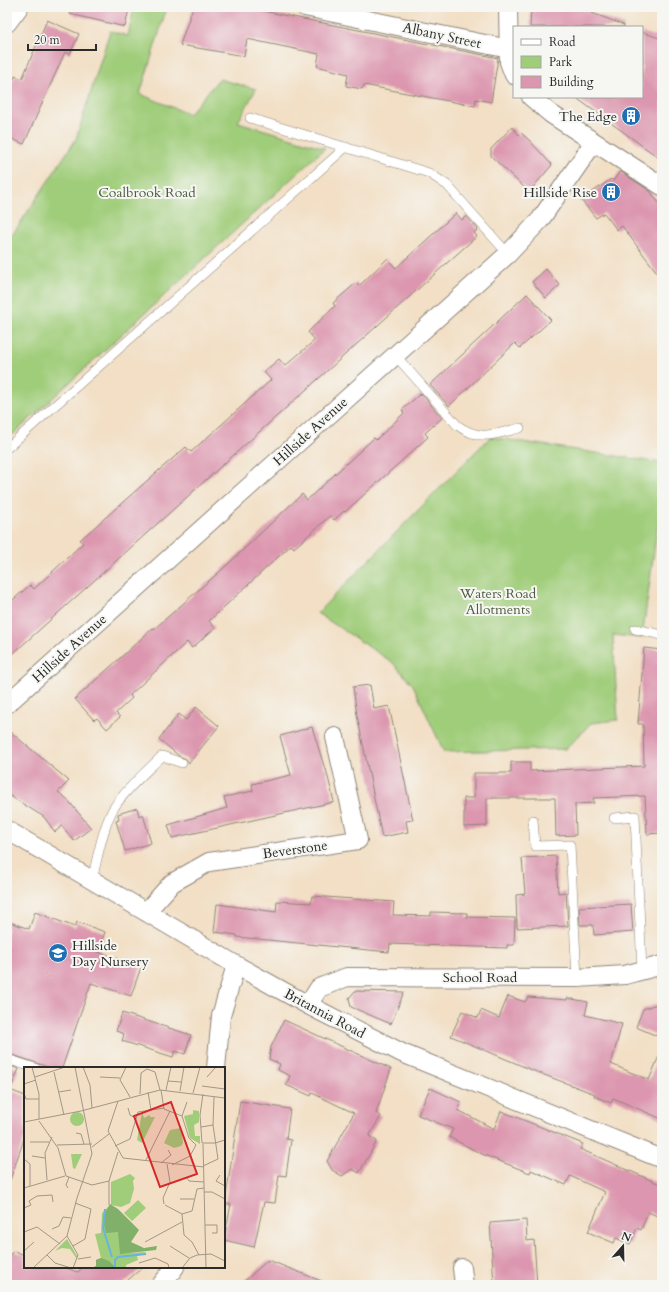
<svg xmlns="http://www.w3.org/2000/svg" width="669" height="1292" font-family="Cardo,serif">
<rect width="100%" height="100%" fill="#f6f6f2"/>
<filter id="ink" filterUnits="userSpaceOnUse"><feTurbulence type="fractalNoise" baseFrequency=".025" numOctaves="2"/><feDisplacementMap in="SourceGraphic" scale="8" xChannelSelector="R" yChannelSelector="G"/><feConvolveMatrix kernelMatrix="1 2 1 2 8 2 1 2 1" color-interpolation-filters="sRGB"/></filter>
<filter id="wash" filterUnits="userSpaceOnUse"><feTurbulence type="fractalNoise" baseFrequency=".012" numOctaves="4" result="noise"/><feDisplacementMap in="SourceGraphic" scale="16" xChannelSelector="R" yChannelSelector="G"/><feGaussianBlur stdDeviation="0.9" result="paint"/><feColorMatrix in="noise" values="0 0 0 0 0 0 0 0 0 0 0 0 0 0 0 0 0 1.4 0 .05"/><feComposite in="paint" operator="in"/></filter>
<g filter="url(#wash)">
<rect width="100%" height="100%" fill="#f2dfc5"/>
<path fill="#a0cd7a" stroke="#667c52" d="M134,7h33l-27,87 49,20 30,-35 37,10 -18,33 87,26 -318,292v-197l69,-104 34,-108 18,5z
M490,437l172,26v47l-5,19 -15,109 -29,-3 5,85 -27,3 -25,26 -122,3 -31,-67 -21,-23 -75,-49z"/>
<g id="blocks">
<path fill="#dc96af" d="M71,7h47l11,2 -4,18 -55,-13z
M193,7h50l255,51 -7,44 -15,-3 -1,7 -111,-21 -2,4 -16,-3 2,-12 -31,-8 2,-12 -72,-15 -3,17 -64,-11z
M531,7h45l48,18v2h-94z
M47,20l32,14 -9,20 -5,-2 -41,92 -17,-7v-42l8,-19 7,3z
M642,32l20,7v121l-87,-63h67z
M512,127l7,8 2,-2 8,7 23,25 -23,27 -38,-36v-7z
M620,171l30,20 12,16v72l-40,-53 -5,4 -13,-17 -8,5 -15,-18 30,-21 2,2z
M456,213l6,7 4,-4 12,13 -4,4 3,3 -470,423v-54l23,-20 4,4 49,-46 -3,-3 77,-68 29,-25 5,5 80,-72 -7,-8 15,-13 6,7 30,-26 -7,-8 27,-26 -2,-3 23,-20 3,3 28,-27 9,9z
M546,269l14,16 -14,13 -14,-16z
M527,294l24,26 -31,28 -5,-5 -66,63 -19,-21z
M421,393l21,25 -17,15 3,4 -83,75 -1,-1 -10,9 -4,-4 -36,32 -3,-3 -82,76 6,7 -23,20 -5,-6 -57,53 2,3 -16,15 4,4 -13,12 -10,-11 -3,2 -19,-21 78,-71 1,1 72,-63 76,-72 5,6 67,-62 2,2 28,-27 -2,-3z
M644,648l18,2v183l-15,1 -2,-38 -52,2 1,5 -19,1 1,31 -20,1 -1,-38h-68v28l-23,1v-29h10v-25h37v-11h19v9l114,-5 -1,-42h-5z
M370,685l4,24 15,-3 24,114 -7,1 2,11 -26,5 -25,-122 -4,-28z
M196,707l23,19 -30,37 -3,-4 -7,-3 -20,-17 20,-25 7,6z
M312,727l13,42h1l8,33 -162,36 -4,-13 59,-17 -3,-11 29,-6 -1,-7 39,-9 -11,-39z
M7,729l62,52 -11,11 8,6 25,30 -17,13 -12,-15 -7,6 -11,-15 -37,-23z
M137,808l2,8 4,-2 8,29 -26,8 -9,-30 3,-1 -1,-6z
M556,856l2,37 8,-1 2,34 -51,2 -1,-33 9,-1 -3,-36z
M312,896l82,6 -1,13 38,1v-4l36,1v4l48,1 -1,27h-7v3l-117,-4 -1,8 -152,-15v-2l-23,-3 3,-28 59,8 1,-11 34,2z
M631,904l2,28 -39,3 -1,-10h-13l-1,-18z
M35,912l40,15 2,-5 28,10 -7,20 43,15 -10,29 -40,-13 -29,85h-11l-44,-15v-132l22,8z
M355,991l49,1 -13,32 -40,-17 -2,-9z
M508,996l17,6 3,-5 39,3v-2l21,4 -3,13 37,9 -11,40 38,16 13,-31v70l-49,-21 -2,5 -17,-7 1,-2 -56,-21 -88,-37 11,-25 16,7 3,-8 18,8z
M662,1002v36l-26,-11 7,-18z
M122,1013l69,22 -6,19 -10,-3 -2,6 -51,-16 2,-7 -8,-3z
M284,1020l107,49 -15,44 5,3 -12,20 8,5 -18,32 -7,-4 -10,7 -10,-6 -5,-9 27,-48 -42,-20 -1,3 -25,-11 4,-9 -12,-6 2,-6 -11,-5 2,-12z
M7,1065l12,4 -9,21 15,6v40l-15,44 -3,-1z
M430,1088l31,14 -3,8 36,19 7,-18 82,33 -3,5 82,36v33l-14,-6 -7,18 -4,-2 -7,16 -14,-6 -2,5 -26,-11 17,-40 -35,-16 -4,9 -35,-15 -1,3 -46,-18 -35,-18 4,-8 -35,-14z
M240,1101l50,8 -4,30 5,1 -5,36 -7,-1 -4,28 -11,-1 -10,45 -30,-7 7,-36h-6z
M526,1220l1,21 7,-1 3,45h-43l-4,-62z
M14,1251l11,4v12h38l15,5 5,-5h60l-21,18h-115v-28z
M268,1260l61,24 -1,1h-88z"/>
</g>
</g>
<g filter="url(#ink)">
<use href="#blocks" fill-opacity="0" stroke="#8e8578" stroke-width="1"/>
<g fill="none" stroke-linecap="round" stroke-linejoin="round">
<defs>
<path id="lane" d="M250,118l179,55 18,12 61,69
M395,355l62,70c23,17 38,9 63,3
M7,448l339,-301
M635,629l27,6
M614,818l21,-2 7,155
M533,820l2,26 35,-1 7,133
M92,880c5,-20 12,-58 23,-74 13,-19 31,-34 47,-50l20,7
M7,1059l28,9"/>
<path id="street" d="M305,7l204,42
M508,7l1,55 5,13
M7,23l12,-16
M531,97l20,17 111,72
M7,704l501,-450 32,-34 54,-78
M7,830l229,135 72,40 94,48 260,106
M146,912l26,-29 37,-21 149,-22 -23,-103
M308,1005l11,-17 28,-11 230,1 48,-3 37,-10
M216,1068l5,-52 15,-51
M462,1268l2,17
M161,1285l14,-18"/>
</defs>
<use href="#lane" stroke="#8e8578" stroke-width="10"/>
<use href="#street" stroke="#8e8578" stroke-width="20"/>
<use href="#lane" stroke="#fff" stroke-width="9"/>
<use href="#street" stroke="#fff" stroke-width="18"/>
</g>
</g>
<defs>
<symbol id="building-disc" viewBox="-11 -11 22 22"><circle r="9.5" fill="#1f6fb2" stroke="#f6f6f2"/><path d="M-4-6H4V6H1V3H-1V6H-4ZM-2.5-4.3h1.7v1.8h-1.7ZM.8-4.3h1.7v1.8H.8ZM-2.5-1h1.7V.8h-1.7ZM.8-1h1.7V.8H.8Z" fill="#fff"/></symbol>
<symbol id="school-disc" viewBox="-11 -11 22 22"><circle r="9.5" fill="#1f6fb2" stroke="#f6f6f2"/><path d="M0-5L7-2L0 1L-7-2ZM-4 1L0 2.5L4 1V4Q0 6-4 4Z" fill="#fff"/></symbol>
</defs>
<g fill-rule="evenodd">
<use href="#building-disc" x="620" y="105" width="22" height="22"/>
<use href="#building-disc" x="600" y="181" width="22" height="22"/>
<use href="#school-disc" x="47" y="942" width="22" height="22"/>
</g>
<g text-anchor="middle" stroke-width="4" stroke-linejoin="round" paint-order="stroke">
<g font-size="14" fill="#2b2b2b" stroke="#f6f6f2">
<text transform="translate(442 35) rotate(12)" y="5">Albany Street</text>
<text transform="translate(310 431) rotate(-42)" y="5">Hillside Avenue</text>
<text transform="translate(69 648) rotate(-42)" y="5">Hillside Avenue</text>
<text transform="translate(295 849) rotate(-8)" y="5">Beverstone</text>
<text x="480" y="982">School Road</text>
<text transform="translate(325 1013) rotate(28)" y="5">Britannia Road</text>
</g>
<g font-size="14" fill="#2b2b2b" stroke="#f6f6f2" text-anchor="end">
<text x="617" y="121">The Edge</text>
<text x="597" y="197">Hillside Rise</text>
<text x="72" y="950" text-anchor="start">Hillside<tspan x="72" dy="16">Day Nursery</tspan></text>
</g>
<g font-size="14" fill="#4e5c43" stroke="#f6f6f2">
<text x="147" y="197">Coalbrook Road</text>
<text x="498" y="598">Waters Road<tspan x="498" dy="16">Allotments</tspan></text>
</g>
</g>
<g transform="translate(24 1067)">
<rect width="201" height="201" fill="#f2dfc5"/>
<path d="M169,43l6,1v11l-5,3 1,11h5v8l-10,-6 -6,-22 9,-2zM118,45l2,6 6,-3v2h5l-13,26 -5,-3zM46 52a7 7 0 1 1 14 0a7 7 0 1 1-14 0ZM157,61l2,15 -2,3 -7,2 -10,-5 6,-13zM47,87h11l-7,15 -2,-1zM106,107l5,4 -2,3 -8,-1 8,1 1,8 -4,14 -9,4 -10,-2v-23zM114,133l8,8 -14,13 -8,-8zM85,139l-5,8 14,18 7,21 22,-1 -10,4 1,4 -12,5v3h-34l4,-2v-6l5,-2 -6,-24 6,-1 1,-20zM43,172l10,17v3l-7,-10 -8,-1 -7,3z" fill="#a0cd7a"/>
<path d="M86,137l8,5 21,21 -8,12 13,6 13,-2 -1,4 -36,4 -2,-22 -12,1 -2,-8v-11zM77,191l8,3 7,7h-24l4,-2v-6z" fill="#80b06a"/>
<path fill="none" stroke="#67b4e0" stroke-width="2" d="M81,142l-2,19 9,29M91,200v-7l3,-3 28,-3"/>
<path fill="none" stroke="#a29787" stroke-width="1" d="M8,0l7,27v25M59,0l7,18 2,23M102,0l-6,13 10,17M30,5l10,43M11,10l30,-10M76,10l20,1M183,10l8,-9M144,14l13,1M0,17l12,-4M178,19l23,3M137,23l3,19 18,7 7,22 7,7 -6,11 -18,9M142,23l5,-23M156,24l4,-24M35,25l12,-2M124,25l3,18M0,26l2,6h13M169,26l7,-26M116,27l1,-21 6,-4 8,3 5,18M179,27l-3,21 2,28h13l10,-3M190,30l-1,28 5,34M94,34l-10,30 15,27 81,9M104,41l2,7 5,3M158,49l5,-14M15,54l19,27 8,28M0,55l57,-11 79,-21 65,8M177,60l12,-2M52,66l5,1 3,10M6,75h19M179,77l3,124M33,78l35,-1M91,79l15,-7 8,-27 26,-4M68,80l17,-13M8,89l13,2M0,92l6,5v22M122,93l24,-49M137,96l10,-8 -3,-5M179,99l15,-7M196,108l-4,6 9,5M42,109l26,9 17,-4M162,110l3,4 15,1M23,113l-2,-27 7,-16M0,121l41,-12M44,121l-2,-3 3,-8M180,125h8l13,7M156,132h14M5,134l8,-5 15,-1 1,7M140,137l-1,-6 7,-16 -3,-18M85,138v-24l9,-29M141,138l17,9M0,141l7,-3 -2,-4M158,147l2,21 8,7 7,13M158,147l10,-3 5,-22 7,-1M181,158h12v8h-5M28,162l7,-3 4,-9 8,1M0,165l13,-5 23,17M43,169l11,19 -5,13M121,175l37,-20M49,179l12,-7 6,-30 -16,-6M146,179l19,12M0,184l10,-9M23,188l8,8 16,5M54,192l13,-2M115,196l16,-5 13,6 1,4M9,201l34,-32 10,-38 15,-44 -17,-87M158,201l8,-10 7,-3 14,-1 14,7"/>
<path fill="#d62828" fill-opacity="0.15" stroke="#d62828" stroke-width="2" d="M147,35l26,72 -37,13 -26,-71z"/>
<rect width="201" height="201" fill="none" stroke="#2b2b2b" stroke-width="2"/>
</g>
<rect width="669" height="1292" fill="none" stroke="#f6f6f2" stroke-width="24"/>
<rect x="513" y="26" width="130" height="72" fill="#f6f6f2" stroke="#a5a5a2"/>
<rect x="521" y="39" width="20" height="6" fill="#ffffff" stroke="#a5a5a2"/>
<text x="549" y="46" font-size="12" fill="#2b2b2b">Road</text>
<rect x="521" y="56" width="20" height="12" fill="#a0cd7a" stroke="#a5a5a2"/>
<text x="549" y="66" font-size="12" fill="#2b2b2b">Park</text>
<rect x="521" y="76" width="20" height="12" fill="#dc96af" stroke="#a5a5a2"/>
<text x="549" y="86" font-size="12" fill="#2b2b2b">Building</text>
<g transform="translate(623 1246) rotate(20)" stroke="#f6f6f2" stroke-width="3" paint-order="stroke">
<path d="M0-3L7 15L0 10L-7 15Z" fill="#2b2b2b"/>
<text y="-6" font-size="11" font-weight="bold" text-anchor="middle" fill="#2b2b2b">N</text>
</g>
<path d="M28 44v6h68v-6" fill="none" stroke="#2b2b2b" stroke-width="2"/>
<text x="34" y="44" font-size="12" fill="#2b2b2b" stroke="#f6f6f2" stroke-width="3" paint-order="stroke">20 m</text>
</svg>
